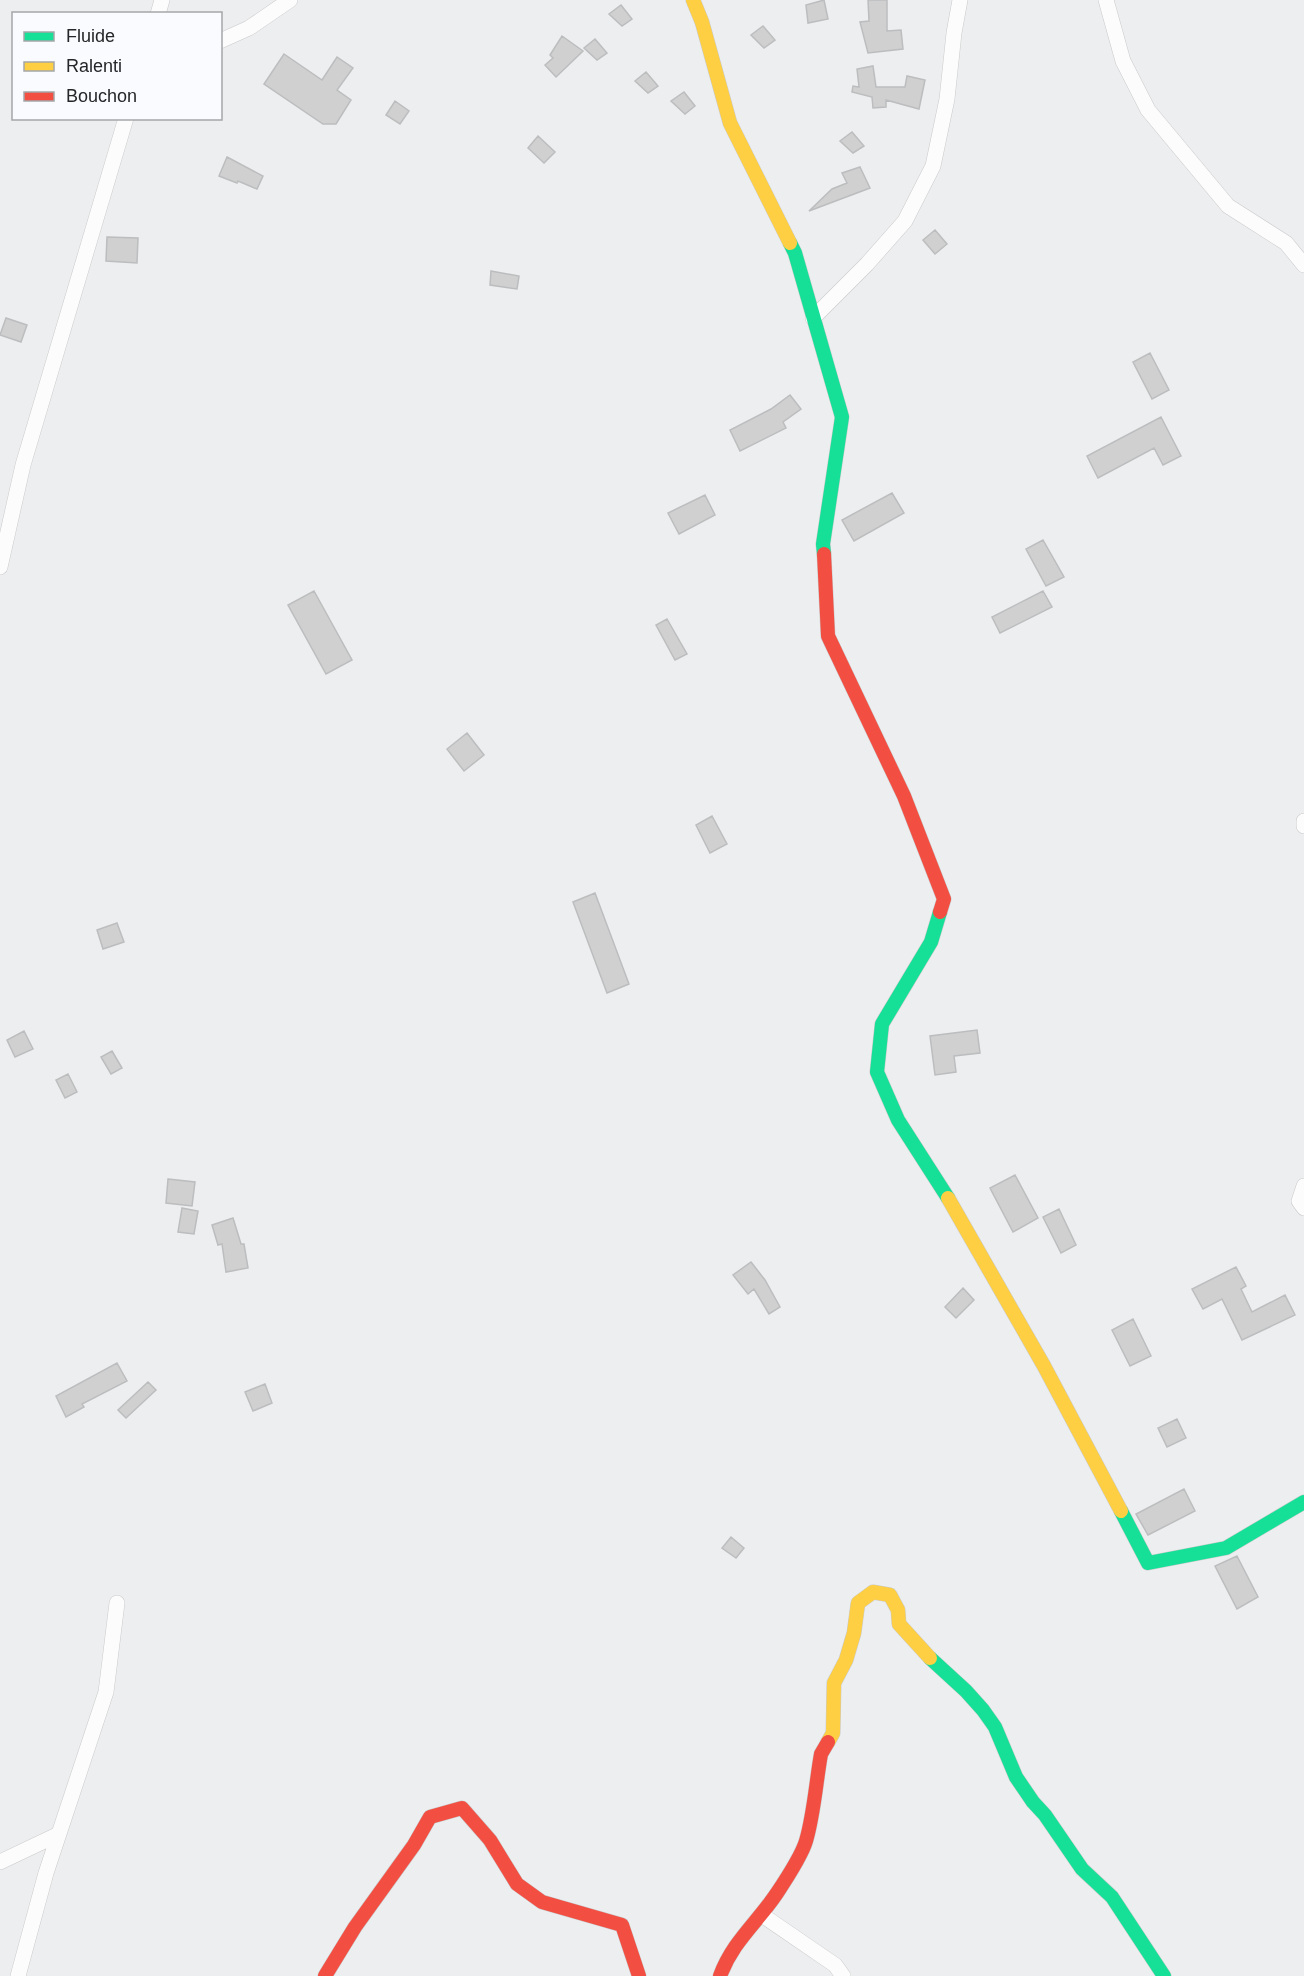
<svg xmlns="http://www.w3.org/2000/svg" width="1304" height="1976" font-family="Arial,sans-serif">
<rect width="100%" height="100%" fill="#edeeef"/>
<path fill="#d0d0d1" stroke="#bcbdbe" stroke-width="1.5" d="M824,0l4,19 -20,4 -2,-18z
M868,0h19v31l14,-1 2,19 -35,4 -8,-31 9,-1z
M621,5l11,14 -10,7 -13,-12z
M763,26l12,14 -11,8 -13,-13z
M562,36l21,15 -27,26 -11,-12 8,-7 -3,-3z
M595,39l12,14 -10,7 -13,-12z
M284,54l38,26 15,-23 16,11 -16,22 14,10 -15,24h-13l-59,-40z
M873,66l3,21h29l2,-11 18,4 -6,29 -33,-9v7l-13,1 -1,-11 -20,-5 1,-6 6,1 -2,-18z
M646,72l12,14 -10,7 -13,-12z
M684,92l11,14 -10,8 -14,-13z
M395,101l14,10 -9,13 -14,-9z
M852,132l12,14 -11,7 -13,-12z
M538,136l17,16 -11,11 -16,-15z
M227,157l36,19 -6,13 -19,-8 -1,2 -18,-7z
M860,167l10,21 -61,23 23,-22 15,-6 -5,-10z
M935,230l12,14 -12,10 -12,-14z
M107,237l31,1 -1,25 -31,-2z
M491,271l28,5 -2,13 -27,-4z
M6,318l21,7 -6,17 -21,-7z
M1150,353l19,37 -17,9 -19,-37z
M790,395l11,14 -18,13 3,6 -46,23 -10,-21 41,-21z
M1161,417l20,39 -18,9 -9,-17 -56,30 -11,-22z
M892,493l12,20 -50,28 -12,-21z
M705,495l10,20 -36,19 -11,-21z
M1043,540l21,37 -18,9 -20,-37z
M314,591l38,69 -26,14 -38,-69z
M1043,591l9,16 -52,26 -8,-16z
M667,619l20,35 -12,6 -19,-35z
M467,733l17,22 -20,16 -17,-22z
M712,816l15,28 -17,9 -14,-28z
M595,893l34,91 -22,9 -34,-91z
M117,923l7,19 -21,7 -6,-19z
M977,1030l3,23 -26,3 2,16 -21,3 -5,-39z
M24,1031l9,18 -18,8 -8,-17z
M112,1051l10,17 -11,6 -10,-17z
M68,1074l9,18 -12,6 -9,-18z
M1015,1175l23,43 -25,14 -23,-44z
M168,1179l27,3 -3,24 -26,-3z
M182,1208l16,3 -4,23 -16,-2z
M1059,1209l17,36 -15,8 -18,-36z
M233,1218l8,26h3l4,24 -22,4 -4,-28 -4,1 -6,-20z
M751,1262l14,18 15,27 -11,7 -15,-25 -6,5 -15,-19z
M1236,1267l10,19 -5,3 11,23 33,-17 10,20 -53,25 -20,-41 -19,10 -11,-20z
M963,1288l11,12 -18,18 -11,-11z
M1133,1319l18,37 -21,10 -18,-36z
M117,1363l10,18 -45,23 2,3 -18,10 -10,-21z
M148,1382l8,8 -30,28 -8,-8z
M265,1384l7,19 -19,8 -8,-19z
M1177,1419l9,19 -19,9 -9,-19z
M1184,1489l11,22 -47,24 -12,-21z
M731,1537l13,11 -8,10 -14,-10z
M1237,1556l21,41 -21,12 -22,-43z"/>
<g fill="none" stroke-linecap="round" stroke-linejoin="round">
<defs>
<path id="street" d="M1106,0l17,61 25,49 80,96 58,37 18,22
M158,14l4,-14
M220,41l29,-13 41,-28
M813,318l54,-54 38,-43 28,-55 14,-67 7,-66 6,-33
M0,567l23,-102 103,-347
M1304,821v5
M1304,1186l-5,15 5,7
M0,1862l59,-28
M762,1915l73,50 8,11
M18,1976l28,-103 60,-181 11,-89"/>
<path id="fast" d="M790,243l5,10 47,164 -19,127 1,10
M940,912l-9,30 -49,82 -5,48 21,48 50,78
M1121,1511l27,52 78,-15 78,-46
M930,1658l36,33 17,19 12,17 21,50 17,25 12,13 37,54 30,28 52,79"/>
<path id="slow" d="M693,0l9,22 28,101 60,120
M948,1198l96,168 77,145
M828,1742l5,-9 1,-50 12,-23 8,-27 4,-30 15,-11 17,3 8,15 1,14 31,34"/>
<path id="jam" d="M824,554l4,82 76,160 40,103 -4,13
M325,1976l30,-49 59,-82 16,-28 32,-9 28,32 27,44 25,18 80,23 17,51
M720,1976c13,-35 37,-53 57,-83 8,-12 25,-39 29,-52 8,-27 10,-59 15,-87l7,-12"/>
</defs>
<use href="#street" stroke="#cacacb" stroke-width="16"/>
<use href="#fast" stroke="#cacacb" stroke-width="15"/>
<use href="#slow" stroke="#cacacb" stroke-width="15"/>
<use href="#jam" stroke="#cacacb" stroke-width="15"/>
<use href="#street" stroke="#fcfcfd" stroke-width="15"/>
<use href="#fast" stroke="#16e098" stroke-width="14"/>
<use href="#slow" stroke="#ffcf43" stroke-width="14"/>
<use href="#jam" stroke="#f24e42" stroke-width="14"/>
</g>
<rect x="12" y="12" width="210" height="108" fill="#f9fbfe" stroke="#a4a6a8" stroke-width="1.5"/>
<rect x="24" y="32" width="30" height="9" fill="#16e098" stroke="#a4a6a8" stroke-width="1.5"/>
<text x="66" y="42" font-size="18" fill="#252627">Fluide</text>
<rect x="24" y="62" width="30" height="9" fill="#ffcf43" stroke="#a4a6a8" stroke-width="1.5"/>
<text x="66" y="72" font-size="18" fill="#252627">Ralenti</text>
<rect x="24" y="92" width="30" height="9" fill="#f24e42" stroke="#a4a6a8" stroke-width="1.5"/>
<text x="66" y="102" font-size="18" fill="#252627">Bouchon</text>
</svg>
